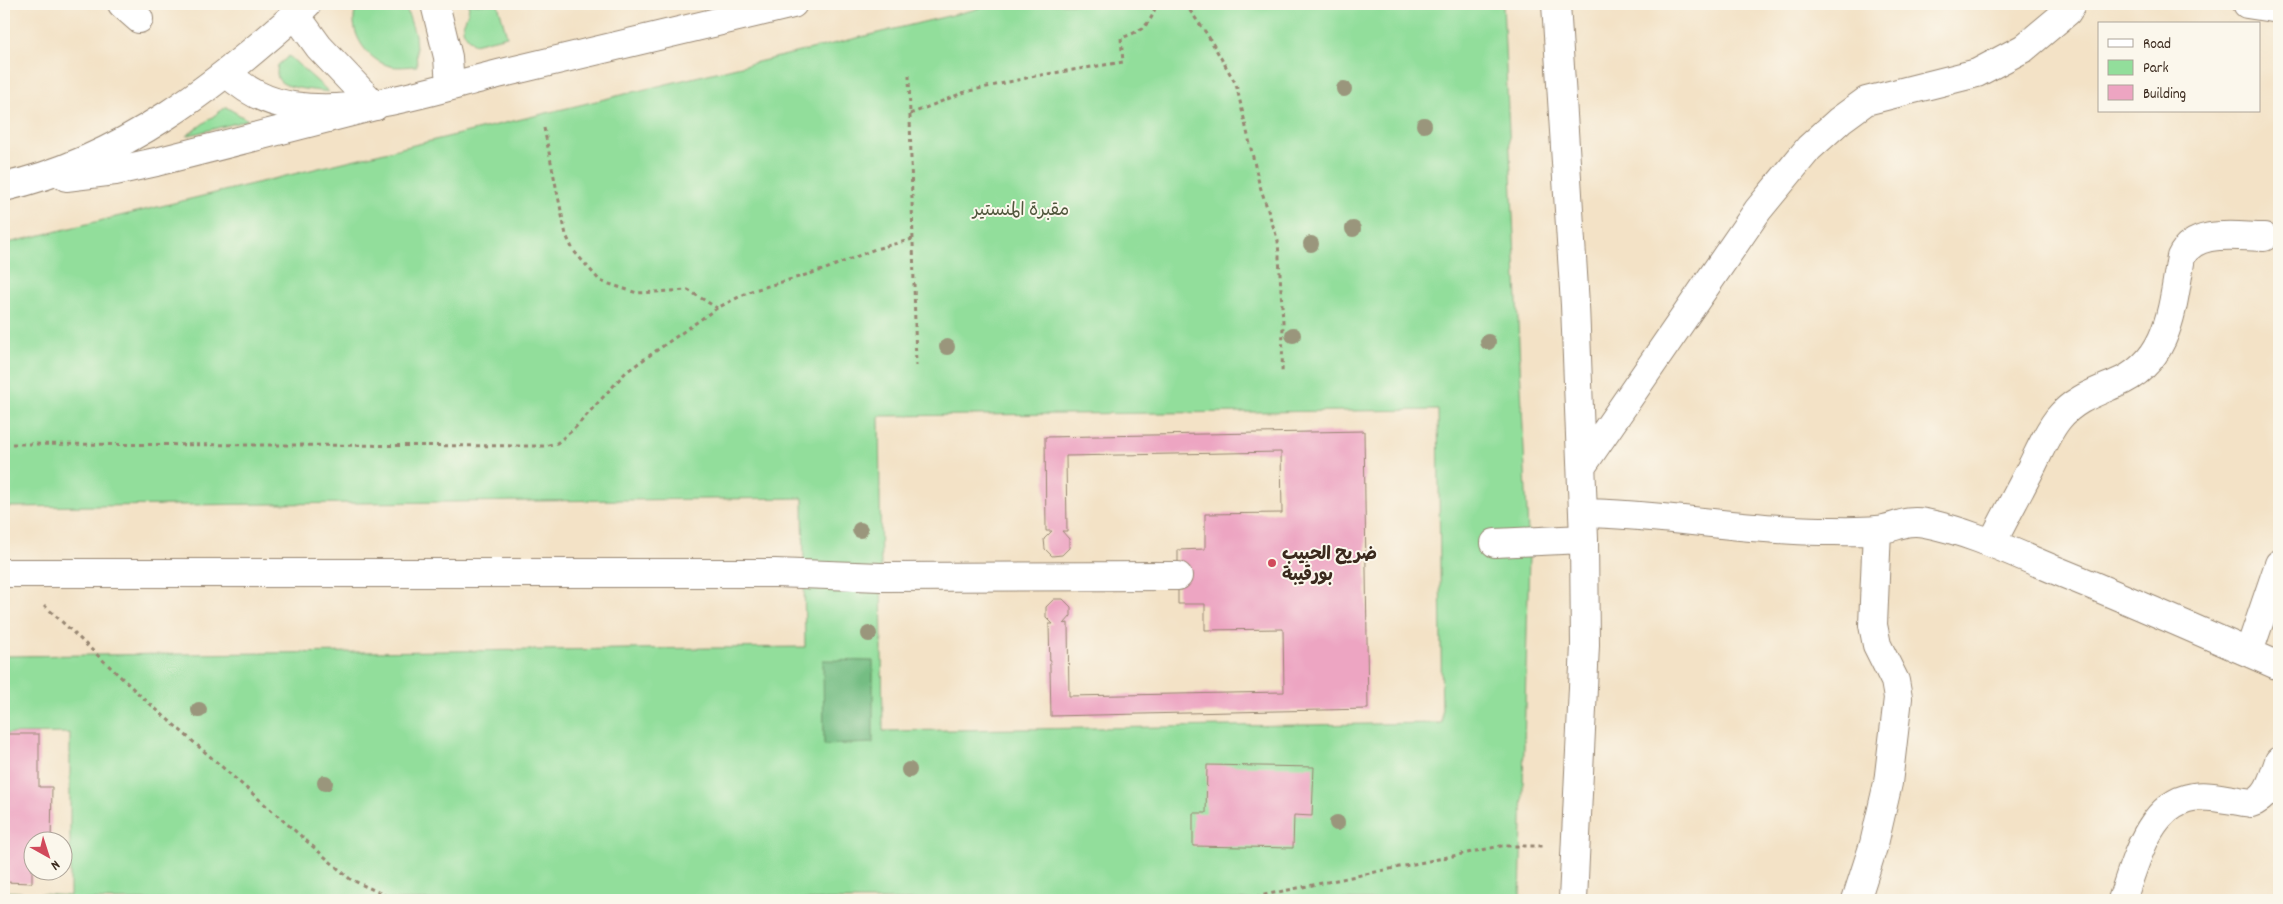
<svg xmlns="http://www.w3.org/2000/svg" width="2283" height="904" font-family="Dekko,'Playpen Sans Arabic',sans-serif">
<rect width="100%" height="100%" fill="#fbf7ec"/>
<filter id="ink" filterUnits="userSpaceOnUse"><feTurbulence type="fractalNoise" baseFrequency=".02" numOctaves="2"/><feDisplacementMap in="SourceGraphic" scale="10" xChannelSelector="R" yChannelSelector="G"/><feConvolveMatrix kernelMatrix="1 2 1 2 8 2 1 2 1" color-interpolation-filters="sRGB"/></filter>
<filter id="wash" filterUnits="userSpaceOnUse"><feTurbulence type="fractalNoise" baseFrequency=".0096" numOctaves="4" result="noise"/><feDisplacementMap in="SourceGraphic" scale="20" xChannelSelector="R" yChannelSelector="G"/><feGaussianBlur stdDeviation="1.12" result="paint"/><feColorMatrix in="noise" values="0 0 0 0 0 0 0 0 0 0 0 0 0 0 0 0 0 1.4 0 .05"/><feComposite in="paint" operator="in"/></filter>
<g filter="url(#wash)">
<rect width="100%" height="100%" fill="#f3e2c6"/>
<path fill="#92de9b" stroke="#66845c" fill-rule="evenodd" d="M358,4h47l10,31 2,31c-8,0 -19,2 -27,0 -25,-6 -45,-39 -32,-62z
M469,4h29l9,32 -33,8c-21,-20 -6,-18 -5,-40z
M998,4h505l26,551 -9,345h-1516v-9l66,5v-163l-66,1 1,-78 800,-9 -2,-149 -799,9v-263zM1438,410l4,313 -559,8 -4,-315z
M289,56l40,36c-11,-2 -44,-3 -50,-12 -3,-5 -2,-10 -1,-15z
M226,107l22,13 -62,16z"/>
<path fill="#75bd83" stroke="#587450" d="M823,660l50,1v82l-49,2z"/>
<g id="blocks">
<path fill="#eda5c2" d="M1364,431l4,278 -317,7 -2,-92h4l-7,-7v-10l8,-8h9l8,8v9l-7,8 4,-1 1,73 215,-4 -1,-63 -78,1v-26h-27v-54l27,-1v-35l77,-1 -1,-61 -215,4 1,75h-5l7,8v9l-7,7 -10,1 -7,-7 -1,-10 8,-8h-6l-1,-94z
M4,734h35v53h13l-1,55h-19v41l-28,-1z
M1207,765l107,2 -2,49 -18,-1 -1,33 -100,-2v-33h13z"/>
</g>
</g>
<g filter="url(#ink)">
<use href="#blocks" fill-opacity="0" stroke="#978672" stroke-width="1"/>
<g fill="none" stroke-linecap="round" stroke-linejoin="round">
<defs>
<path id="minor" d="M122,4l17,15
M435,4l13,53 2,29
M1556,4l19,301 9,234 1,106 -12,255
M2247,4l32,5
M295,14l24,33 56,59
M227,73c20,19 40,29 66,33 70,10 138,-16 205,-32 98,-23 196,-47 295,-70
M1582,466l176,-256 51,-62 31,-28 26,-19 111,-28 47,-25 43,-36 5,-8
M1583,513c80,1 158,17 238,18 18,0 38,1 56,-1 19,-2 28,-11 48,-7 47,9 91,31 135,49 74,30 146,62 219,94
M1495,543l89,-4
M1992,543c13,-26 27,-51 40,-77 8,-16 15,-33 26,-47 15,-19 36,-26 57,-35 55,-22 57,-76 66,-127 14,-29 56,-20 83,-20
M4,573h771l106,4 297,-1
M2249,652l30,-88
M1856,900l18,-56 14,-61 10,-85 -3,-17 -18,-36 -4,-20 4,-95
M2122,900c13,-36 26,-96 71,-103 18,-3 40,4 58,6 18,-5 22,-26 28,-42"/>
<path id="major" d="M66,177l49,-6 41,-9 219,-56
M4,187c117,-26 216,-104 303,-183"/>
</defs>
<use href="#minor" stroke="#978672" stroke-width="30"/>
<use href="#major" stroke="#978672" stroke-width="30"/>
<path stroke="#978672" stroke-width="3" stroke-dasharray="4 4" stroke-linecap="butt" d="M1185,4l22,30 29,50 23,99 19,58 5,81 -1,53
M909,75l7,291
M910,114l55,-22 70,-16 88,-14 -2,-24c20,-7 30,-12 35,-34
M544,128l22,107 7,15 27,31 37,12 51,-3 29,18
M4,368l2,76
M4,444l540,2 13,-3 17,-14 52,-57 91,-64 34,-17 75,-22 49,-20 38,-10
M44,605l97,91 209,183 45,21
M1240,900l261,-54h43"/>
<use href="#minor" stroke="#fff" stroke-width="28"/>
<use href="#major" stroke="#fff" stroke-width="28"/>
</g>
<g fill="#9a967b">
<circle cx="1344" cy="89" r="8"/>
<circle cx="1424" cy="125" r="8"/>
<circle cx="1353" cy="229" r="8"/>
<circle cx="1311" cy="244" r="8"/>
<circle cx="1293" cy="335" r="8"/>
<circle cx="1488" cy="342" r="8"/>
<circle cx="947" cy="347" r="8"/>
<circle cx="860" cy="530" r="8"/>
<circle cx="869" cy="634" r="8"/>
<circle cx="199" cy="710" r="8"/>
<circle cx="909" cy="770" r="8"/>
<circle cx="325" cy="783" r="8"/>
<circle cx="1337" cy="823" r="8"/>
</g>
</g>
<circle fill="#d1495b" stroke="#fbf7ec" stroke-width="2" cx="1272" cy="563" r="5"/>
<g text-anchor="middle" stroke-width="4" stroke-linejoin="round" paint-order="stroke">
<g font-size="18" fill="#51573d" stroke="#fbf7ec">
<text x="1021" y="215">مقبرة المنستير</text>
</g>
<g font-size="18" font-weight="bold" fill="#3b2a1e" stroke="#fbf7ec" text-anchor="start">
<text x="1282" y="559">ضريح الحبيب<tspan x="1282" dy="21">بورقيبة</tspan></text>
</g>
</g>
<rect width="2283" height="904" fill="none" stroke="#fbf7ec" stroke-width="20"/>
<rect x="2098" y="22" width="162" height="90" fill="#fbf7ec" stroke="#aea59a"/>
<rect x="2108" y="39" width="25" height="8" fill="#ffffff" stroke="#aea59a"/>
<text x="2143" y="48" font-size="15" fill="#3b2a1e">Road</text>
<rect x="2108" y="60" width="25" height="15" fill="#92de9b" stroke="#aea59a"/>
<text x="2143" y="72" font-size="15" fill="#3b2a1e">Park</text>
<rect x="2108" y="85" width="25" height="15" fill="#eda5c2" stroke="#aea59a"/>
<text x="2143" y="98" font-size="15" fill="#3b2a1e">Building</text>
<g transform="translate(48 856) rotate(141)"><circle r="24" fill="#fbf7ec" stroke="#aea59a"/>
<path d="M0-4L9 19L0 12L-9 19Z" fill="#d1495b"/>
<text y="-8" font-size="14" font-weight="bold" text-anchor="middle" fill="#3b2a1e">N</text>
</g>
</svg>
